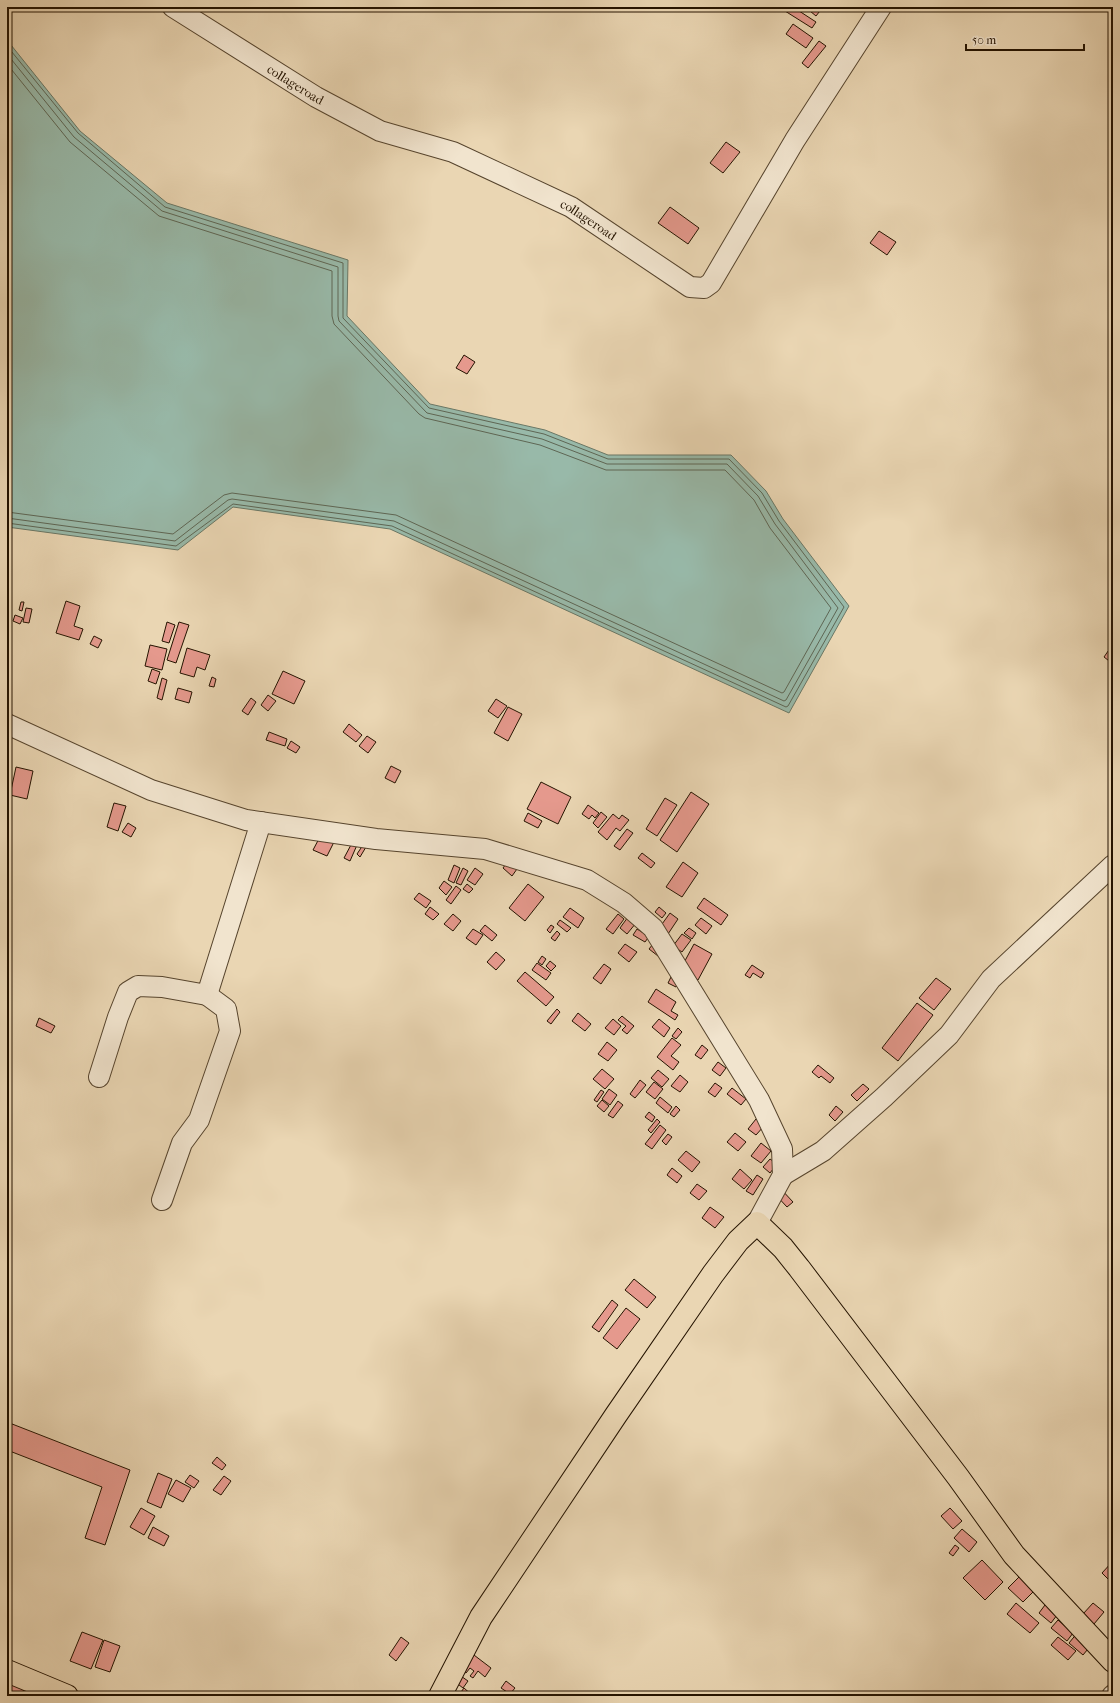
<svg xmlns="http://www.w3.org/2000/svg" width="1120" height="1703" font-family="'IM FELL French Canon',serif">
<rect width="100%" height="100%" fill="#ead6b3"/>
<filter id="stains"><feTurbulence type="fractalNoise" baseFrequency=".005" numOctaves="4"/><feColorMatrix values="0 0 0 0 .2 0 0 0 0 .09 0 0 0 0 .02 0 0 0 .5 -.17"/></filter>
<radialGradient id="worn" r=".72"><stop offset=".6" stop-color="#630" stop-opacity="0"/><stop offset="1" stop-color="#630" stop-opacity=".3"/></radialGradient>
<path fill="#98b9a9" stroke="#6a7765" d="M7,40l73,91 87,72 181,57 -1,56 83,88 115,26 63,25h123l35,36 17,28 66,87 -60,107 -399,-184 -157,-22 -55,43 -171,-23z"/>
<g fill="none" stroke-linecap="round" stroke-linejoin="round">
<path stroke="#5e6654" stroke-width="1" d="M7,46l71,87 87,74 178,56v55l86,90 115,26 64,25h121l33,34 17,28 65,86 -56,99 -2,1 -394,-181 -159,-22 -57,42 -169,-23
M7,54l67,83 88,74 176,56v49l1,5 88,92 115,26 65,25h120l31,32 17,28 63,84 -52,92 -2,1 -390,-180 -162,-22 -4,1 -53,41 -168,-23
M7,64l63,78 89,74 173,55v45l2,8 85,90 6,4 115,27 66,25h119l29,30 16,28 61,80 -47,84 -2,1 -386,-178 -164,-22 -8,2 -51,39 -166,-22"/>
</g>
<path fill="#e5998d" stroke="#241300" d="M788,7h5l23,15 -4,6 -27,-17z
M813,7h10l-7,9 -6,-5z
M793,24l20,14 -7,10 -20,-14z
M819,41l7,5 -18,22 -6,-5z
M726,142l14,10 -17,21 -13,-10z
M670,207l29,21 -11,16 -30,-21z
M879,231l17,11 -9,13 -17,-12z
M464,355l11,7 -8,12 -11,-6z
M66,601l14,5 -6,20 9,3 -4,11 -23,-7z
M21,602h3l-2,9 -3,-1z
M26,608l6,1 -3,14 -6,-1z
M15,615l8,3 -3,6 -7,-3z
M167,622l8,3 -6,18 -7,-2z
M179,622l10,3 -13,38 -9,-3z
M94,636l8,4 -4,8 -8,-4z
M1113,644v20l-9,-7z
M150,645l17,4 -5,21 -17,-4z
M187,648l23,7 -5,15 -8,-3 -3,10 -14,-4z
M152,669l8,3 -4,12 -8,-3z
M283,671l22,10 -11,23 -22,-10z
M212,677l4,2 -2,8 -5,-1z
M162,678l5,2 -5,20 -5,-2z
M178,688l14,4 -3,11 -14,-4z
M268,695l8,6 -8,10 -7,-6z
M251,698l5,4 -8,13 -6,-4z
M496,699l11,7 -9,12 -10,-7z
M508,707l14,7 -14,27 -14,-8z
M349,724l13,11 -6,7 -13,-10z
M269,732l18,7 -2,7 -19,-6z
M367,736l9,6 -8,11 -9,-7z
M291,741l9,6 -4,6 -9,-5z
M391,766l10,5 -6,12 -10,-5z
M16,767l17,4 -6,28 -17,-4z
M541,782l30,15 -13,27 -31,-15z
M691,792l18,12 -32,48 -17,-12z
M665,798l12,7 -20,31 -11,-7z
M114,803l12,3 -8,25 -11,-4z
M588,805l11,8 -4,5 -3,-3 -3,4 -7,-5z
M601,812l6,5 -9,11 -5,-5z
M528,813l14,8 -4,7 -14,-7z
M613,814l6,5 3,-4 7,5 -9,11 -4,-3 -9,12 -9,-8z
M128,823l8,5 -5,9 -9,-5z
M627,829l6,4 -13,17 -6,-4z
M322,833l13,7 -8,16 -14,-6z
M352,843l5,2 -7,16 -6,-3z
M363,845l3,2 -6,10 -3,-3z
M642,853l13,10 -4,5 -13,-10z
M508,861l9,8 -5,7 -9,-8z
M683,862l15,11 -16,24 -16,-10z
M454,865l6,3 -6,15 -6,-3z
M463,868l5,3 -7,14 -5,-2z
M475,868l8,6 -8,11 -8,-5z
M444,881l8,6 -6,8 -7,-7z
M467,884l6,5 -4,4 -6,-4z
M528,884l16,13 -19,24 -16,-13z
M456,886l5,4 -10,14 -5,-4z
M419,893l12,8 -5,7 -12,-9z
M704,898l24,17 -7,10 -24,-17z
M430,907l9,7 -6,6 -8,-6z
M659,907l7,6 -4,5 -7,-6z
M570,908l14,10 -6,10 -15,-11z
M670,913l8,6 -12,18 -9,-6z
M453,914l8,7 -8,10 -9,-7z
M618,914l6,5 -11,15 -7,-5z
M628,917l8,6 -9,11 -7,-6z
M701,918l11,8 -6,8 -11,-9z
M560,920l11,8 -4,4 -10,-8z
M485,925l12,10 -5,6 -12,-10z
M551,925l3,2 -4,6 -3,-3z
M689,928l7,5 -4,6 -8,-6z
M473,929l10,6 -7,10 -10,-7z
M637,929l8,5 8,-3 -8,11 -12,-7z
M557,931l3,3 -5,7 -4,-3z
M682,934l9,6 -9,12 -9,-6z
M625,944l12,8 -8,10 -11,-9z
M653,944l8,6 -3,6 -9,-7z
M694,944l18,10 -14,26 -18,-10z
M496,952l9,8 -9,10 -9,-8z
M542,956l4,3 -4,6 -4,-3z
M550,961l6,5 -5,5 -5,-5z
M537,963l14,10 -5,7 -14,-10z
M604,964l7,5 -10,15 -8,-6z
M752,965l12,8 -3,5 -8,-5 -3,5 -5,-3z
M525,972l29,25 -8,9 -29,-25z
M673,973l8,4 -5,10 -8,-4z
M936,978l15,11 -17,21 -15,-12z
M656,989l20,13 -5,9 7,4 -3,5 -27,-18z
M917,1003l16,12 -35,46 -16,-13z
M557,1009l3,3 -9,12 -4,-3z
M578,1013l13,11 -6,7 -13,-10z
M622,1016l12,10 -7,8 -5,-4 4,-4 -8,-6z
M39,1018l16,8 -4,7 -15,-7z
M613,1019l8,7 -7,9 -9,-7z
M659,1019l11,9 -6,9 -12,-10z
M678,1028l4,4 -6,7 -4,-3z
M672,1038l9,7 -10,11 8,6 -6,8 -16,-13z
M607,1042l10,8 -9,11 -10,-7z
M702,1045l6,5 -7,9 -6,-4z
M718,1062l8,6 -6,8 -8,-6z
M818,1065l16,13 -4,5 -9,-7 -2,2 -7,-6z
M602,1069l12,10 -9,10 -12,-10z
M658,1070l11,9 -7,8 -11,-9z
M680,1075l8,7 -8,10 -9,-6z
M640,1080l6,5 -11,13 -5,-4z
M654,1082l9,7 -8,10 -9,-7z
M715,1083l7,5 -7,9 -7,-5z
M863,1084l6,5 -12,12 -6,-6z
M732,1088l14,11 -5,6 -14,-11z
M609,1089l8,6 -7,10 -8,-6z
M601,1090l3,2 -7,10 -3,-2z
M660,1097l12,10 -4,6 -12,-10z
M602,1100l7,6 -5,6 -7,-6z
M618,1101l5,4 -10,13 -5,-3z
M676,1106l4,4 -6,7 -4,-3z
M836,1106l7,6 -8,9 -6,-6z
M649,1112l6,5 -3,5 -7,-5z
M657,1119l3,3 -9,11 -3,-3z
M756,1119l8,7 -8,9 -8,-6z
M660,1125l6,5 -14,19 -7,-5z
M735,1133l11,9 -8,9 -11,-9z
M668,1134l4,3 -6,8 -4,-4z
M761,1143l10,8 -10,12 -10,-7z
M686,1151l14,11 -8,10 -14,-12z
M770,1159l7,5 -7,9 -7,-6z
M672,1168l10,8 -5,7 -10,-8z
M740,1169l12,11 -8,9 -12,-10z
M757,1175l6,4 -10,16 -7,-4z
M697,1184l10,7 -8,9 -9,-7z
M780,1188l13,14 -6,5 -13,-14z
M710,1207l14,10 -9,11 -13,-10z
M634,1279l22,18 -9,11 -22,-18z
M612,1300l6,5 -19,27 -7,-5z
M626,1308l14,11 -23,30 -14,-11z
M7,1422l123,48 -25,75 -20,-7 17,-51 -95,-37z
M217,1457l9,8 -4,5 -10,-7z
M158,1473l14,6 -11,29 -14,-6z
M190,1475l9,6 -5,7 -9,-6z
M224,1476l7,5 -10,14 -8,-5z
M176,1480l15,8 -8,14 -15,-8z
M141,1508l14,8 -11,19 -14,-8z
M950,1508l12,13 -9,8 -12,-13z
M153,1527l16,9 -5,10 -16,-8z
M962,1529l15,13 -8,10 -15,-14z
M955,1545l4,3 -6,8 -4,-3z
M982,1560l21,22 -18,18 -22,-22z
M1113,1561v23l-11,-11z
M1020,1576l14,15 -11,11 -15,-14z
M1016,1603l23,20 -9,10 -23,-19z
M1093,1603l11,9 -10,12 -11,-10z
M1045,1605l12,10 -6,8 -12,-10z
M1058,1620l15,13 -6,8 -16,-13z
M82,1632l21,8 -12,29 -21,-8z
M1078,1632l14,12 -9,11 -14,-12z
M401,1637l8,6 -13,18 -7,-6z
M1058,1637l18,14 -8,9 -17,-15z
M104,1640l16,6 -10,26 -15,-5z
M470,1652l21,16 -6,9 -7,-6 -5,7 -3,-2 4,-5 -4,-3 -4,5 -7,-5z
M458,1674l10,7 -5,7 -9,-7z
M506,1681l9,7 -5,6 -9,-6z
M7,1682l17,7 -3,7h-14z
M464,1688l9,8h-15z"/>
<g fill="none" stroke-linecap="round" stroke-linejoin="round">
<defs>
<g id="minor">
<path id="s1" d="M173,7l143,90 64,34 73,21 118,55 119,80 14,1 7,-5 84,-143 86,-133"/>
<path d="M7,724l144,66 95,30 130,19 109,10 102,31 37,23 29,25 106,172 23,49 1,26 -26,48"/>
<path d="M99,1077l19,-60 10,-25 10,-6 24,1 45,8 54,-173"/>
<path d="M783,1175l40,-24 61,-54 65,-62 42,-56 122,-114"/>
<path d="M162,1200l20,-57 17,-23 31,-89 -4,-22 -19,-14"/>
<path d="M1112,1696l1,-1"/>
</g>
<path id="major" d="M7,1671l60,25
M440,1696l41,-79 135,-202 97,-141 25,-33 19,-18 26,25 16,20 159,209 56,78 99,106"/>
</defs>
<use href="#minor" stroke="#56442d" stroke-width="22"/>
<use href="#major" stroke="#241300" stroke-width="24"/>
<use href="#minor" stroke="#f1e4ce" stroke-width="20"/>
<use href="#major" stroke="#ead6b3" stroke-width="22"/>
</g>
<g text-anchor="middle" stroke-width="3" stroke-linejoin="round" paint-order="stroke">
<g font-size="13" fill="#241300" stroke="#f1e4ce">
<text dy="5" stroke="none"><textPath href="#s1" startOffset="145">collageroad</textPath></text>
<text dy="5" stroke="none"><textPath href="#s1" startOffset="469">collageroad</textPath></text>
</g>
</g>
<rect width="1120" height="1703" fill="none" stroke="#ead6b3" stroke-width="24"/>
<rect x="8" y="8" width="1104" height="1687" fill="none" stroke="#241300" stroke-width="2"/>
<rect x="12" y="12" width="1096" height="1679" fill="none" stroke="#241300"/>
<path d="M966 44v6h118v-6" fill="none" stroke="#241300" stroke-width="2"/>
<text x="972" y="44" font-size="12" fill="#241300" stroke="#f1e4ce" stroke-width="3" paint-order="stroke">50 m</text>
<rect width="100%" height="100%" filter="url(#stains)"/>
<rect width="100%" height="100%" fill="url(#worn)"/>
</svg>
